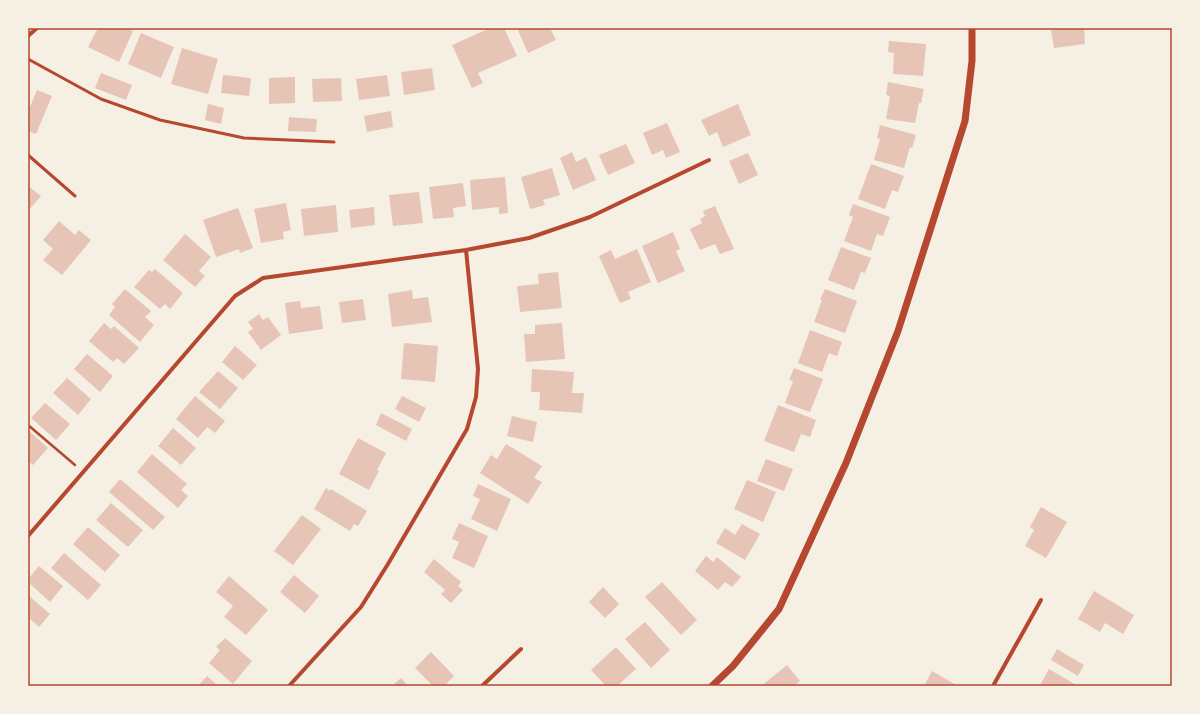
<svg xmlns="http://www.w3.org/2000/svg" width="1200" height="714" font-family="Manrope,sans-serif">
<rect width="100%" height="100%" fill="#f6efe4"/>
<path fill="#e6c5b7" d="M98,28h28l7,3 -14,31 -31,-15z
M490,28h14l13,28 -39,17 5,10 -11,5 -20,-43z
M517,28h33l6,12 -28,13z
M1061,28h23l1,16 -31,4 -3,-18z
M141,33l33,14 -13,31 -33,-14z
M889,41l37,3 -3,32 -30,-2 1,-21 -6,-1z
M182,48l36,11 -10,35 -37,-10z
M432,68l3,22 -31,5 -3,-23z
M101,73l31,12 -6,15 -31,-12z
M223,75l28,3 -2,18 -28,-3z
M387,75l3,21 -31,4 -3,-21z
M295,77v26l-26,1v-26z
M341,78l1,23 -29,1 -1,-23z
M888,82l36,7 -3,14h-2l-4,20 -29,-4 4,-23 -4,-1z
M37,90l15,6 -16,38 -8,-3v-25l2,1z
M208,104l16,4 -3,16 -16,-4z
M738,104l13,31 -28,12 -6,-15 -8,4 -8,-16z
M391,111l2,16 -26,5 -3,-16z
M289,117l28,2 -1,13 -28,-1z
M667,123l13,29 -14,6 -3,-8 -11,5 -9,-22z
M880,125l36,10 -4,13 -2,-1 -6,21 -30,-8 6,-21 -3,-1z
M626,144l9,19 -27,12 -9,-20z
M572,152l4,10 10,-5 10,23 -23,10 -13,-32z
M748,153l10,22 -19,9 -10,-23z
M871,164l33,12 -6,16 -6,-2 -7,19 -27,-10z
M552,168l8,27 -17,5 2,5 -15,4 -9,-32z
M505,177l3,36 -9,1v-7l-27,3 -2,-30z
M463,183l3,23 -13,2 1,9 -21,2 -4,-32z
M28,186l13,10 -13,15z
M419,192l4,31 -30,3 -4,-31z
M286,203l5,27 -8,2 1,7 -23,4 -7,-34z
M853,204l37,13 -7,19 -6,-2 -6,17 -27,-10 9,-24 -4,-2z
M336,205l2,27 -34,4 -3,-27z
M715,206l19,43 -14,5 -5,-10 -15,6 -10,-21 12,-6 -2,-4 5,-3 -2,-5z
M374,207l1,18 -24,3 -2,-18z
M238,208l15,40 -13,5 -1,-4 -23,8 -13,-37z
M59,221l16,14 4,-5 12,10 -29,35 -19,-15 10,-11 -10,-9z
M673,232l7,17 -4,2 9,20 -27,12 -16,-37z
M185,234l26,23 -12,14 6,5 -10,11 -32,-27z
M841,247l30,11 -6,15 -4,-1 -7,18 -26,-10z
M637,249l14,33 -23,10 3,7 -11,4 -21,-47 12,-6 4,9z
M155,269l28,24 -13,16 -5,-5 -5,5 -26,-22 15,-17 3,2z
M558,272l4,36 -42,4 -3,-26 22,-2 -1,-10z
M125,289l26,22 -6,6 9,8 -14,17 -31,-27 6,-8 -3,-3z
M825,289l32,12 -12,32 -31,-11 8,-22 -2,-1z
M412,290l1,9 15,-2 4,25 -40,5 -4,-33z
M363,299l3,21 -24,3 -3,-21z
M300,301l1,7 19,-2 3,23 -34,5 -4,-31z
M259,314l4,6 5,-3 13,18 -20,15 -13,-18 5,-3 -5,-7z
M104,323l7,6 3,-3 25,22 -15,16 -7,-6 -4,4 -24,-21z
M562,323l3,36 -39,3 -2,-28h11v-9z
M810,330l32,12 -5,14 -8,-3 -7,19 -24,-9z
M404,343l34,3 -3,36 -34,-3z
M235,346l22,19 -14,15 -21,-18z
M87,354l26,22 -13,16 -26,-23z
M794,368l29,11 -13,33 -25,-9 8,-22 -4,-1z
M532,369l42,3 -2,21h12l-2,20 -43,-3 1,-18h-9z
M218,371l20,17 -18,21 -21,-17z
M67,378l24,21 -13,16 -25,-22z
M195,396l30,25 -10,12 -8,-6 -9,11 -22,-19z
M402,396l24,12 -7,14 -24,-13z
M45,403l25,21 -14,16 -25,-22z
M778,405l38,15 -6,17 -9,-3 -7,18 -30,-11z
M381,413l31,16 -6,12 -30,-16z
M512,416l25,6 -4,20 -26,-6z
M173,428l23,20 -15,17 -23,-19z
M28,430l20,18 -15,17 -5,-4z
M358,438l28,15 -9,17 2,1 -10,19 -30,-16z
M506,444l36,22 -8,12 8,4 -14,22 -48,-31 11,-18 6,4z
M152,454l35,30 -6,6 7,6 -10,12 -41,-36z
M766,459l27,10 -9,22 -27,-10z
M120,479l45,38 -12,13 -44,-38z
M747,480l29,12 -13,30 -29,-13z
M478,484l33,15 -14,32 -26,-12 9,-20 -7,-3z
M326,488l4,3 1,-2 36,22 -9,15 -4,-2 -4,7 -36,-22z
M111,503l32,27 -15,17 -32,-27z
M1041,507l26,15 -21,36 -21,-12 9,-16 -4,-3z
M302,515l19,14 -28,36 -19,-14z
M459,523l29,13 -14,32 -22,-10 7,-16 -7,-3z
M742,524l18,10 -15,26 -29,-17 9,-15 10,7z
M88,527l32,28 -15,17 -32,-28z
M64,553l37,32 -13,15 -37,-32z
M706,556l7,6 4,-5 24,20 -9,10 -7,-5 -7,8 -23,-19z
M434,559l27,23 -3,4 5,4 -12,13 -10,-9 4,-4 -21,-18z
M39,566l24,20 -13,16 -22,-20v-3z
M294,575l25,21 -14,17 -25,-21z
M229,576l39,34 -22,25 -22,-18 9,-11 -17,-14z
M662,582l35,38 -16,15 -36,-38z
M603,587l16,17 -14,14 -16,-16z
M1094,591l40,24 -11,19 -18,-11 -5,9 -22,-13z
M28,595l22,19 -11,13 -11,-10z
M645,622l25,28 -19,18 -26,-29z
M225,638l27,23 -19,23 -24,-21 11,-13 -4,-3z
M616,647l20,22 -19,17h-11l-15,-16z
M1057,649l27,16 -6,11 -27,-16z
M431,652l23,24 -10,10h-11l-18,-18z
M787,665l13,16 -6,5h-33z
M1049,669l29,17h-35l-3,-1z
M932,671l26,15h-34z
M207,676l11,10h-20z
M401,678l7,8h-16z"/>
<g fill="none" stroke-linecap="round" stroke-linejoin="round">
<path stroke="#b5482f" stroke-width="2.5" d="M28,425l47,40"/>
<path stroke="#b5482f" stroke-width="3" d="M28,59l73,40 59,21 84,18 90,4
M28,155l47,41"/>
<path stroke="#b5482f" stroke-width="4" d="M28,36l9,-8
M28,536l207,-240 28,-18 203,-28 63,-12 61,-21 119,-57
M289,686l72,-79 27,-43 79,-135 9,-32 2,-28 -12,-119
M482,686l39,-37
M993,686l48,-86"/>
<path stroke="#b5482f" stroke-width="7" d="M712,686l21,-20 46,-57 67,-146 52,-132 67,-210 7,-60v-33"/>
</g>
<rect width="1200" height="714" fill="none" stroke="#f6efe4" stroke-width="58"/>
<rect x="29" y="29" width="1142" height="656" fill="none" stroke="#b5482f" stroke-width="1.5"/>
</svg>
